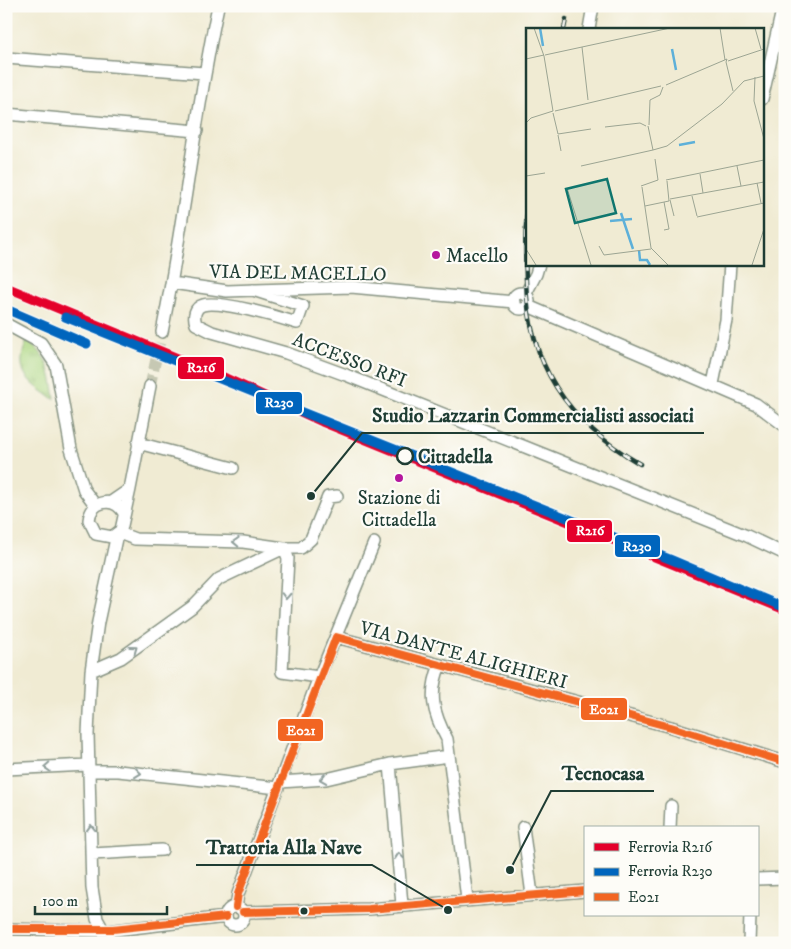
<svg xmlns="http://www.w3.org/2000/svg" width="791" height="949" font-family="'IM FELL DW Pica',serif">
<defs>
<pattern id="grass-tufts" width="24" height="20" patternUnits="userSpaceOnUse" patternTransform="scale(1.25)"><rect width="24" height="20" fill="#add783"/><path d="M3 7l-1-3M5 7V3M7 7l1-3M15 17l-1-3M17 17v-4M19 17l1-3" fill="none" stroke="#94b972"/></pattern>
</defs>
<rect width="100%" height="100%" fill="#fdfcf7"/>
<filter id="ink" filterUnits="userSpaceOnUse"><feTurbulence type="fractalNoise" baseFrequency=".02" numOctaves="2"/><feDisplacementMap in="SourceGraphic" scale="10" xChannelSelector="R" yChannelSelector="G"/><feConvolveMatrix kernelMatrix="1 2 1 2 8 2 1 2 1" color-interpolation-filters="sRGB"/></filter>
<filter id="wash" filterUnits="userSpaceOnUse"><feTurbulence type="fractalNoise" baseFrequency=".0096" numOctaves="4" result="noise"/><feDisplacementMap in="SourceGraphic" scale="20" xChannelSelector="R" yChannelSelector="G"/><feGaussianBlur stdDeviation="1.12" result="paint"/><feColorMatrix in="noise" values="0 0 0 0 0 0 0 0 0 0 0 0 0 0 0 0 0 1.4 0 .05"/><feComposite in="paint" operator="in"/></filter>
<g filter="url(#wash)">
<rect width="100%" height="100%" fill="#f0ebd3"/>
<path fill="url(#grass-tufts)" stroke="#668a5c" d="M29,342c20,14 23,35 26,57 -5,-1 -8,-5 -13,-8 -19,-14 -25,-24 -16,-48z"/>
</g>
<g filter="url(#ink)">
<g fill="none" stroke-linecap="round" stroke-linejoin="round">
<path stroke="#c6c8b3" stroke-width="11" stroke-dasharray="11 5.5" stroke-linecap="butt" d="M150,386l12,-54"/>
<defs>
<path id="minor" d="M589,29l4,-23
M6,58l198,15
M762,99l21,-93
M6,114l191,17
M172,283l55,8 124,-4 163,15
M253,290l50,16 -6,17c-19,-6 -77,-23 -94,-18 -8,2 -10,11 -7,19l16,8 74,21 60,22 401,161 38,18
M513 301a8 8 0 1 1 16 0a8 8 0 1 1-16 0Z
M525,295l11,-21 3,-10
M528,306l228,98 29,22
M6,324l35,19 15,22 15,84 13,41 12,16
M162,332c22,-108 33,-218 56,-326
M713,384l13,-64 4,-56
M138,443l95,25
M130,489l20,-103
M111,502l19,-13 -9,41 -9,7 -16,-3 -7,-14c2,-20 25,-24 35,-7
M119,533l16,6 108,3 41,6h17l10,-9 17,-42 9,-1
M284,548l4,10 -6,114 37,5
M336,637l335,90 114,35
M440,665c-12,29 -7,48 7,74l20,160
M91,671l30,-13 71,-51 27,-28 65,-31
M390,764l59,-8
M6,769l82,-4
M89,771h29l160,17
M280,782l46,-3 64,-15 12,141
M523,827l9,68
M670,828l1,-22
M92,854l70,-4
M757,879l28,-1
M236,907l2,-13 81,-217 55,-134
M226 916a9 9 0 1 1 18 0a9 9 0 1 1-18 0Z
M243,912l126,-3 216,-18
M102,928l-5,-9 -5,-31 -4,-154 3,-63 7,-49 19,-88
M6,929l100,2 120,-14
M749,943l1,-28"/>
</defs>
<use href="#minor" stroke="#889484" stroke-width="14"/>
<use href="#minor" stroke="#fff" stroke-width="11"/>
<defs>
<path id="rail" d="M564,29l2,-10
M527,215c-3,22 -2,43 -1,65 2,85 42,142 114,184"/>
</defs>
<use href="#rail" stroke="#1f3d34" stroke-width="4.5"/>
<use href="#rail" stroke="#fdfcf7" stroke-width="2.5" stroke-dasharray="8" stroke-linecap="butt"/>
<defs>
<path id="bus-1" d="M236,907l2,-13 98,-257 335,90 114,35
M243,912l126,-3 216,-18
M6,929h107l113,-12"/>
</defs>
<use href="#bus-1" stroke="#fdfcf7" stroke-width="11"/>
<use href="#bus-1" stroke="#f26522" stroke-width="8"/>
<defs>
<path id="rail-1" d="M6,287l220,91 96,44 463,188"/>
<path id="rail-2" d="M6,309l81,35
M65,317l607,243 109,46"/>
</defs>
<use href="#rail-1" stroke="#fdfcf7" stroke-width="12"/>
<use href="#rail-2" stroke="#fdfcf7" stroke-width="12"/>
<use href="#rail-1" stroke="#e4002b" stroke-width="9"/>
<use href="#rail-2" stroke="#0065bd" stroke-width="9"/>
</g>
<defs><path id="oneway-chevron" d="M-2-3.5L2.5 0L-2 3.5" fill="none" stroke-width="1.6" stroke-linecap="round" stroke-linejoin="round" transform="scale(1.25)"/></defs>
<g stroke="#8f9e9a">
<use href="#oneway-chevron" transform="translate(236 542) rotate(-178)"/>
<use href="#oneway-chevron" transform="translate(286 596) rotate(93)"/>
<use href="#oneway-chevron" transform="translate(134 649) rotate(-36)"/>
<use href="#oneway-chevron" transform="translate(47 767) rotate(177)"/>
<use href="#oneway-chevron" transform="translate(138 773) rotate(7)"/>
<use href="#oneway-chevron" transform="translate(323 779) rotate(171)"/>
<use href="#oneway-chevron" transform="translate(91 828) rotate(-92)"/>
<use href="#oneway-chevron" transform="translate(399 856) rotate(-95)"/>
</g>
</g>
<g fill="#b5179e" stroke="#fdfcf7" stroke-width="2">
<circle cx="436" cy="255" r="5"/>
<circle cx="399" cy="478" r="5"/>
</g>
<circle fill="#fdfcf7" stroke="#1f3d34" stroke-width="2.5" cx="405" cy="456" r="8"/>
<circle fill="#1f3d34" stroke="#fdfcf7" stroke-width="2" cx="304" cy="911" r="4.5"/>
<g text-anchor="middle" stroke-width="4.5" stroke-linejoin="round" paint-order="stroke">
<g font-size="19" fill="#1f3d34" stroke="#fdfcf7" text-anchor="start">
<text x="446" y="262">Macello</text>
<text x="399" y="504" text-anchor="middle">Stazione di<tspan x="399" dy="22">Cittadella</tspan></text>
</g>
<g font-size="19" fill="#1f3d34" stroke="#fdfcf7">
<text transform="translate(298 272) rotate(1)" y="7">VIA DEL MACELLO</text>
<text transform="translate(350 359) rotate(21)" y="7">ACCESSO RFI</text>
<text transform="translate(464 654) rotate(15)" y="7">VIA DANTE ALIGHIERI</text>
</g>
<g font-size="19" font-weight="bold" fill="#1f3d34" stroke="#fdfcf7" text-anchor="start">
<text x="418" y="463">Cittadella</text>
</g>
</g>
<g transform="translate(526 28)">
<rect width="238" height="238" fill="#f0ebd3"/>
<path fill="none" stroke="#5db0d9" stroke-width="2.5" d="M14,0l3,18M146,21l4,21M153,117l16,-3M95,185l12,36M84,193l22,-2M113,222l1,10h7l3,5"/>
<path fill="none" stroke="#9ca593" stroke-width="1" d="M8,0l10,28 9,55M194,0l5,32M229,0l6,21M56,19l6,53M19,27l125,-27M0,31l18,-4M202,33l36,-12M200,34l7,29M229,49l-1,24 10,38M140,57l61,-26 -1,3M29,83l106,-25M27,85l5,21M0,95l5,-5 22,-7M123,97l1,-25 10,-5 3,-8M122,98l5,24 14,-4 55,-42 22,-23 20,-5M79,99l35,-4 6,3M32,106l33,-5M32,107l3,16M55,138l72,-16M211,138l4,20M174,146l3,19M0,148l19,-3M140,152l98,-20M231,155l4,20M115,158l17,-6 -3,-21M116,159l9,61 17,17M41,160l24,77M166,168l5,20M144,171l94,-17M144,172l4,16M119,178l24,-5 -2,-20M171,189l67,-14M138,202l5,-1 -5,-27M73,218l5,9 47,-6M0,221l10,16M226,237l12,-36"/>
<path fill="#0f766e" fill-opacity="0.15" stroke="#0f766e" stroke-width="2.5" d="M81,151l9,34 -41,10 -9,-34z"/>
<rect width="238" height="238" fill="none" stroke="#1f3d34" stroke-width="2.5"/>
</g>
<path fill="none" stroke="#1f3d34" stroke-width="2" d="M311 496L362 433H704M510 870L551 791H654M448 910L372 865H196"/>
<g fill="#1f3d34" stroke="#fdfcf7" stroke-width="2">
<circle cx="311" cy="496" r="5"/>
<circle cx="510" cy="870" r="5"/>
<circle cx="448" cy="910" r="5"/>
</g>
<g font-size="20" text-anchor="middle" font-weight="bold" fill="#1f3d34" stroke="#fdfcf7" stroke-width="4.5" stroke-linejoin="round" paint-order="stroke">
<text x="533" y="422">Studio Lazzarin Commercialisti associati</text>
<text x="603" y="780">Tecnocasa</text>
<text x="284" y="854">Trattoria Alla Nave</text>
</g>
<g stroke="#fdfcf7" stroke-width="2">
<rect x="177" y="356" width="48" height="24" rx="5" fill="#e4002b"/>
<rect x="255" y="391" width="48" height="24" rx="5" fill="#0065bd"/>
<rect x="566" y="519" width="47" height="24" rx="5" fill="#e4002b"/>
<rect x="614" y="534" width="47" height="24" rx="5" fill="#0065bd"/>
<rect x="580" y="697" width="48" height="24" rx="5" fill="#f26522"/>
<rect x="277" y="718" width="47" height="24" rx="5" fill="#f26522"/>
</g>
<g font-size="14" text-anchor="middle" font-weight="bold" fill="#fff">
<text x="201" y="372">R216</text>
<text x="279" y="407">R230</text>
<text x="590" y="535">R216</text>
<text x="637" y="551">R230</text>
<text x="604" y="714">E021</text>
<text x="301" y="735">E021</text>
</g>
<rect width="791" height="949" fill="none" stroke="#fdfcf7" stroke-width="25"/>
<rect x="584" y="826" width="175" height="90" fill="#fdfcf7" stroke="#a4b0a9"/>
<rect x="594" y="843" width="25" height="8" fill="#e4002b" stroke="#a4b0a9"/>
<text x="628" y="852" font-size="15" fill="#1f3d34">Ferrovia R216</text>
<rect x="594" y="868" width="25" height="8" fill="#0065bd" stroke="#a4b0a9"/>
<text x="628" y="876" font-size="15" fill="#1f3d34">Ferrovia R230</text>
<rect x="594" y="893" width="25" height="8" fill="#f26522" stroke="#a4b0a9"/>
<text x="628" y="902" font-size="15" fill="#1f3d34">E021</text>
<path d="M35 906v8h132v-8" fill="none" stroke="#1f3d34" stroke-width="2.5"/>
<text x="42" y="906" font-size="15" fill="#1f3d34" stroke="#fdfcf7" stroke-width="4" paint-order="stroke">100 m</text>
</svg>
